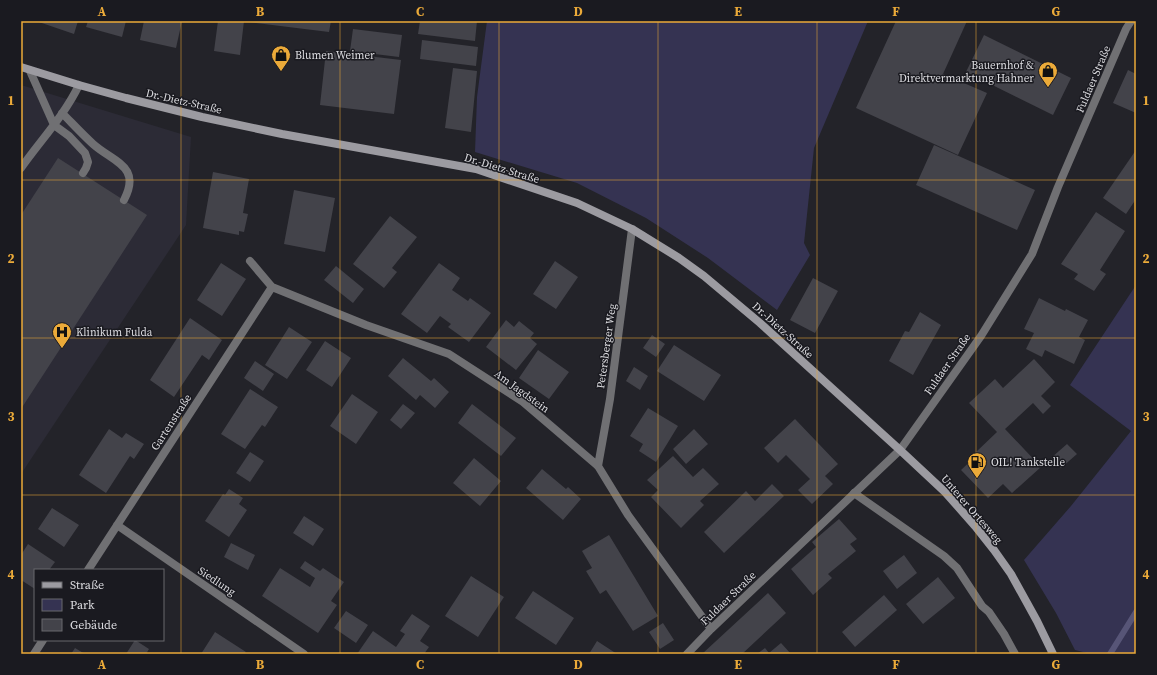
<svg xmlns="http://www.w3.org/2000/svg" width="1157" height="675" font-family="'Source Serif 4',serif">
<rect width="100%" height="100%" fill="#232329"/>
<path fill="#2c2b36" d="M21,85l170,52 -5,88 -165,249z"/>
<path fill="#353352" d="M487,21h381l-54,127 -10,95 6,12 -33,55 -69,-52 -62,-40 -69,-35 -102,-31 2,-55z
M1136,285v369h-45l-16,-4 -19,-37 -32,-53 47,-54 60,-75 -61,-46z"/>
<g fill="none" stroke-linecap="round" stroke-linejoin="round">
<path stroke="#575577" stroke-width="6" d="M1110,654l26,-42"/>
</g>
<path fill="#43434a" d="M36,21h42l-4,13z
M88,21h38l-4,16 -36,-10z
M144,21h38l-6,27 -36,-8z
M218,21h26l-4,34 -26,-4z
M250,21h81l-2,11 -80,-10z
M420,21h57l-2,20 -57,-7z
M896,21h71l-24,53 44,19 -29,62 -102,-47z
M353,29l49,6 -3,22 -49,-6z
M984,35l87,43 -18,37 -87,-43z
M422,40l56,7 -2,19 -56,-7z
M326,51l75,9 -7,54 -74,-9z
M453,68l24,3 -6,61 -26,-4z
M1128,70l8,4v39l-23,-10z
M934,145l101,45 -18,40 -101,-45z
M1136,150v49l-10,15 -23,-16z
M58,158l89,57 -126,194v-194z
M213,172l36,7 -6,34 5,1 -4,18 -5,-1v4l-36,-7z
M294,190l41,8 -10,54 -41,-8z
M1096,212l29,19 -25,39 6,4 -12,17 -20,-12 4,-5 -17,-10z
M390,216l27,21 -25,31 5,4 -13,16 -31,-24z
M555,261l23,16 -22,32 -23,-15z
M221,263l25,16 -24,37 -25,-16z
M439,263l21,15 -8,12 16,11 2,-3 21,15 -22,29 -21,-15 3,-3 -11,-8 -13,17 -26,-19z
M336,266l28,23 -11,14 -29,-23z
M813,278l25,13 -23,42 -25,-13z
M1039,298l26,13 1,-2 22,11 -9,17 6,3 -11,24 -29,-14 -3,7 -16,-8 8,-16 -10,-4z
M920,312l21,13 -28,50 -24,-14 16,-30 4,1z
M190,318l32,22 -13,20 -7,-5 -28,42 -24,-17z
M506,320l8,7 5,-6 15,12 -4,5 7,6 -21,26 -30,-23z
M289,327l23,15 -25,37 -22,-14z
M652,335l13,9 -9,13 -13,-9z
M325,341l26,17 -19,29 -26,-17z
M674,345l47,30 -17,26 -47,-30z
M538,350l31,22 -20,27 -30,-21z
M403,358l28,23 3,-3 15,14 -14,16 -15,-13 -4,5 -28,-24z
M1034,359l21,23 -14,14 10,10 -8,8 -10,-11 -28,26 36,38 -29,26 -9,-9 -15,14 -27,-28 16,-15 -2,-2 22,-21 -28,-29 26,-24 8,9z
M255,361l19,13 -11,17 -19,-13z
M634,367l14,9 -8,14 -14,-9z
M250,389l28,18 -13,20 -3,-2 -17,24 -24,-15z
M352,394l26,18 -22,32 -26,-18z
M403,404l12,9 -14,16 -11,-9z
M472,404l44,34 -15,18 -43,-33z
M648,408l30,18 -22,36 -17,-11 4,-7 -13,-8z
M795,419l43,45 -13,12 8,8 -21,20 -14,-14 12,-11 -24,-24 -8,8 -14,-15z
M109,429l13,9 4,-5 18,11 -10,15 -4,-3 -24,37 -27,-18z
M694,429l14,15 -22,20 -13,-15z
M1067,444l10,10 -16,14 -10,-10z
M250,452l14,9 -14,21 -14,-9z
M673,456l20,21 10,-9 16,16 -19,17 4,4 -23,23 -30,-31 7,-7 -11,-10z
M474,458l27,23 -21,25 -27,-23z
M542,469l24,20 2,-2 13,12 -18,21 -37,-32z
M772,484l12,12 -60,57 -20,-21 42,-41 9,10z
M229,489l14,9 -4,6 8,6 -18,27 -24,-16 18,-27 2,1z
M52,508l27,17 -15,22 -26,-18z
M304,516l20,13 -11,17 -20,-13z
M839,519l18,20 -7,5 6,7 -28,23 4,4 -19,17 -22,-26 25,-22 -4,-5z
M609,535l49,81 -25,15 -27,-41 -6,4 -14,-23 6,-3 -10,-17z
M231,543l24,12 -7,15 -24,-13z
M28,544l27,18 -6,8h-14v19l-14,-9v-25z
M904,555l13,18 -20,16 -14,-18z
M305,561l15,10 3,-3 21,14 -13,19 6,4 -19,28 -56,-37 18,-28 30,19 5,-9 -15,-10z
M471,576l33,21 -26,40 -33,-21z
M938,577l17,21 -32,26 -17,-20z
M533,591l41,27 -18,27 -41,-27z
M768,593l18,20 -44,41h-40z
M884,595l13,15 -42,37 -13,-15z
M346,611l22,14 -12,18 -22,-15z
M412,614l18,12 -10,15 9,6 -5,7h-67l16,-23 23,16 9,-13 -5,-3z
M663,623l11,17 -14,9 -11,-17z
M215,632l31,20 -2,2h-43z
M135,640l14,9 -3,5h-20z
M597,641l20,13h-28z
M781,643l10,11h-34l8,-6 4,5z
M75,648l10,6h-14z"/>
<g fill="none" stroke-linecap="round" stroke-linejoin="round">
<path stroke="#707073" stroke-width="8" d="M30,71l24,54 15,11 16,17 3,9 -2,6 -3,5
M62,113c10,10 20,21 31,31 20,18 49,22 31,56
M21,168c19,-27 43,-52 58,-83
M854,493l90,63 13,12 25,38 7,6 15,22 11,20"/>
<path stroke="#707073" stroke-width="8" d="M250,261l22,26 94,38 83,29 74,48 75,64 30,49 83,114
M598,466l12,-67 22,-170
M117,525l187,129
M88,570l184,-283
M34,654l9,-14
M687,654l24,-25 189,-179 81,-114 51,-82 26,-67 68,-158 5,-8"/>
<path stroke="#9c9ba1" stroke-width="8" d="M21,67l58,18 47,13 76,19 80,17 194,35 101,34 55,26 47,29 25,18 56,47 140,127 45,42 30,34 19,24 17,24 26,47 16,33"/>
</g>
<path fill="none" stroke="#ebaa39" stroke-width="1" stroke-opacity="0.55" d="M181,21v633M340,21v633M499,21v633M658,21v633M817,21v633M976,21v633M21,180h1115M21,338h1115M21,495h1115"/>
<defs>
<symbol id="shop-pin" viewBox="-11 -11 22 30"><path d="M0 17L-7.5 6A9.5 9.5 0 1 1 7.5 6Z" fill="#ebaa39" stroke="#1a1a20"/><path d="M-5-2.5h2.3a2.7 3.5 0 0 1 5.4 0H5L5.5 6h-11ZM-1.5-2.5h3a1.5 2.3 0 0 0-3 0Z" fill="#111"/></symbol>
<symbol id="hospital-pin" viewBox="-11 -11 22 30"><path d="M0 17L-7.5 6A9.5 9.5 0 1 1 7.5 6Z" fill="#ebaa39" stroke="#1a1a20"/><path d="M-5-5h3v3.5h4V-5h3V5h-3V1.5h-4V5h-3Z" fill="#111"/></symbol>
<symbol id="fuel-pin" viewBox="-11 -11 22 30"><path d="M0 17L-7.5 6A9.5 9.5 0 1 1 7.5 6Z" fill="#ebaa39" stroke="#1a1a20"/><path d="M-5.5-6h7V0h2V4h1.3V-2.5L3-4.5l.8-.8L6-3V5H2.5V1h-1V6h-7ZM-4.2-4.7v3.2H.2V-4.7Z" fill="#111"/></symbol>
</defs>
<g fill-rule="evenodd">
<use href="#shop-pin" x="270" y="44" width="22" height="30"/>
<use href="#shop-pin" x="1037" y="60" width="22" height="30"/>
<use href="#hospital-pin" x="51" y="321" width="22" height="30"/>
<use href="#fuel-pin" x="966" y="451" width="22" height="30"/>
</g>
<g text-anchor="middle" stroke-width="3" stroke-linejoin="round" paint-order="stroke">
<g font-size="11" fill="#dddde1" stroke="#1a1a20" text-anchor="start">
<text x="295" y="59">Blumen Weimer</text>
<text x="1034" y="69" text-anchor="end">Bauernhof &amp;<tspan x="1034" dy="13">Direktvermarktung Hahner</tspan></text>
<text x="76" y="336">Klinikum Fulda</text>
<text x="991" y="466">OIL! Tankstelle</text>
</g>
<g font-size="11" fill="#dddde1" stroke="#1a1a20">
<text transform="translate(1093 79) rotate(-67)" y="4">Fuldaer Straße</text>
<text transform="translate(184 101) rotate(13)" y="4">Dr.-Dietz-Straße</text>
<text transform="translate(502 168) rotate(17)" y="4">Dr.-Dietz-Straße</text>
<text transform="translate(783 330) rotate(42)" y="4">Dr.-Dietz-Straße</text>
<text transform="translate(606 346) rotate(-82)" y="4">Petersberger Weg</text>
<text transform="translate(947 364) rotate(-55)" y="4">Fuldaer Straße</text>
<text transform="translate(522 391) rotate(36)" y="4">Am Jagdstein</text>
<text transform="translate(171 422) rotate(-57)" y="4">Gartenstraße</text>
<text transform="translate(972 509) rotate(49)" y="4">Unterer Ortesweg</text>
<text transform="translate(217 581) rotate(34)" y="4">Siedlung</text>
<text transform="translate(728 598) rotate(-44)" y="4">Fuldaer Straße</text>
</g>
</g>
<rect width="1157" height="675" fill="none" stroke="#1a1a20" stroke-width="44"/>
<rect x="34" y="569" width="130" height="72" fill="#1a1a20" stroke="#68686d"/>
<rect x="42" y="582" width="20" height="6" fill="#9c9ba1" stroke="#68686d"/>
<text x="70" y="589" font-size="12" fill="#dddde1">Straße</text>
<rect x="42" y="599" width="20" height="12" fill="#353352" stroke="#68686d"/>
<text x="70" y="609" font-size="12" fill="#dddde1">Park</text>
<rect x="42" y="619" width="20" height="12" fill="#43434a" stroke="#68686d"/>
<text x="70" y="629" font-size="12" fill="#dddde1">Gebäude</text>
<rect x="22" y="22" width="1113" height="631" fill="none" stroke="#ebaa39" stroke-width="1.5"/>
<g font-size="13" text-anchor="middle" font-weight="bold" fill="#ebaa39">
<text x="102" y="16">A</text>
<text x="260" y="16">B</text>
<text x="420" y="16">C</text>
<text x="578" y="16">D</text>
<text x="738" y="16">E</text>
<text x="896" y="16">F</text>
<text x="1056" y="16">G</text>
<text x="11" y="105">1</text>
<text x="1146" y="105">1</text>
<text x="11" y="263">2</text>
<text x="1146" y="263">2</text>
<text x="11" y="421">3</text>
<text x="1146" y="421">3</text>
<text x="11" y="579">4</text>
<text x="1146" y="579">4</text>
<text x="102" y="669">A</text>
<text x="260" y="669">B</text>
<text x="420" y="669">C</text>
<text x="578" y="669">D</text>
<text x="738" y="669">E</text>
<text x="896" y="669">F</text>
<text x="1056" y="669">G</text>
</g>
</svg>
